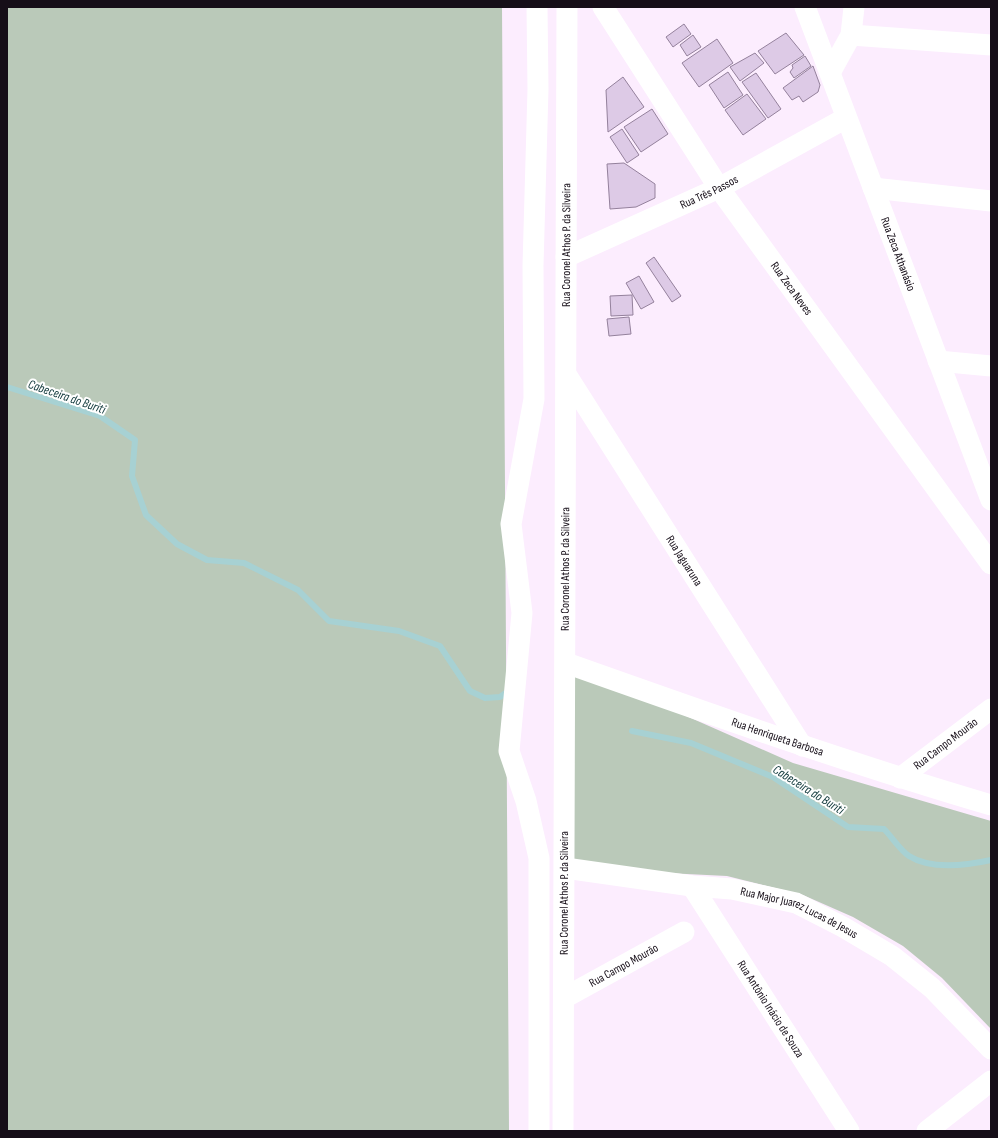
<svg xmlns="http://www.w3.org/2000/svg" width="998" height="1138" font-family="'Sofia Sans Condensed',sans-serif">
<rect width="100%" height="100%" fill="#fcedfe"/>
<path fill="#bac9b9" d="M7,7h495l7,1124h-502z
M566,663l227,100 198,58v208l-49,-51 -39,-32 -50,-29 -50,-22 -76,-19 -162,-8z"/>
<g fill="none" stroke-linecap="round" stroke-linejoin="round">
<path stroke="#a7d1d3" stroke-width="6" d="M7,387l93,29 35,24 -3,36 14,39 31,29 30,16 37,3 54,27 31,31 70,10 41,15 30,45 15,7 15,-1 10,-7
M632,731l59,12 82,34 75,50 36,2c8,8 16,21 25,27 22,14 59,9 82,4"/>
</g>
<path fill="#ddcae6" stroke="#94819c" d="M684,24l7,10 -18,13 -7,-10z
M786,33l18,22 -29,19 -17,-23z
M693,35l8,12 -14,9 -7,-11z
M717,39l16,24 -34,24 -17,-24z
M755,53l9,10 -24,18 -10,-14z
M805,56l6,10 -17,12 -4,-6 3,-4 -1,-3z
M813,66l7,19 -2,7 -15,10 -4,-6 -7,4 -9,-12z
M728,72l15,23 -19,13 -15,-23z
M756,73l25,36 -13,9 -26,-36z
M623,77l21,30 -36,25 -2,-42z
M747,94l19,25 -23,16 -18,-25z
M652,109l16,25 -27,18 -17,-25z
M622,129l17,26 -12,8 -17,-26z
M624,163l31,21v14l-19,9 -26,2 -3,-45z
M654,257l27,39 -9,6 -26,-39z
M639,276l15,26 -13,7 -15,-26z
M632,295l1,20 -22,1 -1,-20z
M629,317l2,17 -22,2 -2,-17z"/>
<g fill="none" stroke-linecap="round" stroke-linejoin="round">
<g stroke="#fff" stroke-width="21">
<path d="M537,7l1,82 -5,177 1,133 -23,125 11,89 -13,138 17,50 13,57v273"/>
<path id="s1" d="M603,7l116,181 272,376"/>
<path id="s2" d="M805,7l186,493"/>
<path d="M851,35l140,10"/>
<path d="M830,73l21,-38 3,-28"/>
<path d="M873,188l118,13"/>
<path id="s3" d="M566,257l153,-69 127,-70"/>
<path d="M938,361l53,5"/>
<path id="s4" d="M566,374l236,372"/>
<path id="s5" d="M566,663c141,50 282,100 425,142"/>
<path id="s6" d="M900,778l91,-69"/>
<path id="s7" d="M565,868l127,18 40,3 64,14 47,24 49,29 40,32 59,61"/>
<path id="s8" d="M692,886l157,245"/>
<path id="s9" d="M564,998l120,-66"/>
<path id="s10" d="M563,1131l4,-1124"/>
<path d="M927,1131l64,-50"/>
</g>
</g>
<g text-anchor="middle" stroke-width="4" stroke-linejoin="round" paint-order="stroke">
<g font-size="12" fill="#160e18" stroke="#fff">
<text dy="4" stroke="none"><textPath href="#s3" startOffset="157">Rua Três Passos</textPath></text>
<text dy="4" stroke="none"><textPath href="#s10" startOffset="886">Rua Coronel Athos P. da Silveira</textPath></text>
<text dy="4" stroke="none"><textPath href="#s2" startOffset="264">Rua Zeca Athanásio</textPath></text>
<text dy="4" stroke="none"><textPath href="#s1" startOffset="339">Rua Zeca Neves</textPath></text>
<text dy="4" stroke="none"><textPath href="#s4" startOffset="221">Rua Jaguaruna</textPath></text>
<text dy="4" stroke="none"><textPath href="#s10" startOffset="562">Rua Coronel Athos P. da Silveira</textPath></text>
<text dy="4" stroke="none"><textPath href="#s5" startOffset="224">Rua Henriqueta Barbosa</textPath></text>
<text dy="4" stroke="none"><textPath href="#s6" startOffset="57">Rua Campo Mourão</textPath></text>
<text dy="4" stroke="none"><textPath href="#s10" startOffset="238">Rua Coronel Athos P. da Silveira</textPath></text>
<text dy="4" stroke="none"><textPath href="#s7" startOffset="240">Rua Major Juarez Lucas de Jesus</textPath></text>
<text dy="4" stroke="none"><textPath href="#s9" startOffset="68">Rua Campo Mourão</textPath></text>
<text dy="4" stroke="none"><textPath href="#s8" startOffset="146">Rua Antônio Inácio de Souza</textPath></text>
</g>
<g font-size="13" font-style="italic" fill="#11393c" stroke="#fff">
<text transform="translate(67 396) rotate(19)" y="5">Cabeceira do Buriti</text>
<text transform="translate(809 789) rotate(32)" y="5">Cabeceira do Buriti</text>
</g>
</g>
<rect width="998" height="1138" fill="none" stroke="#160e18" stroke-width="16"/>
</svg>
